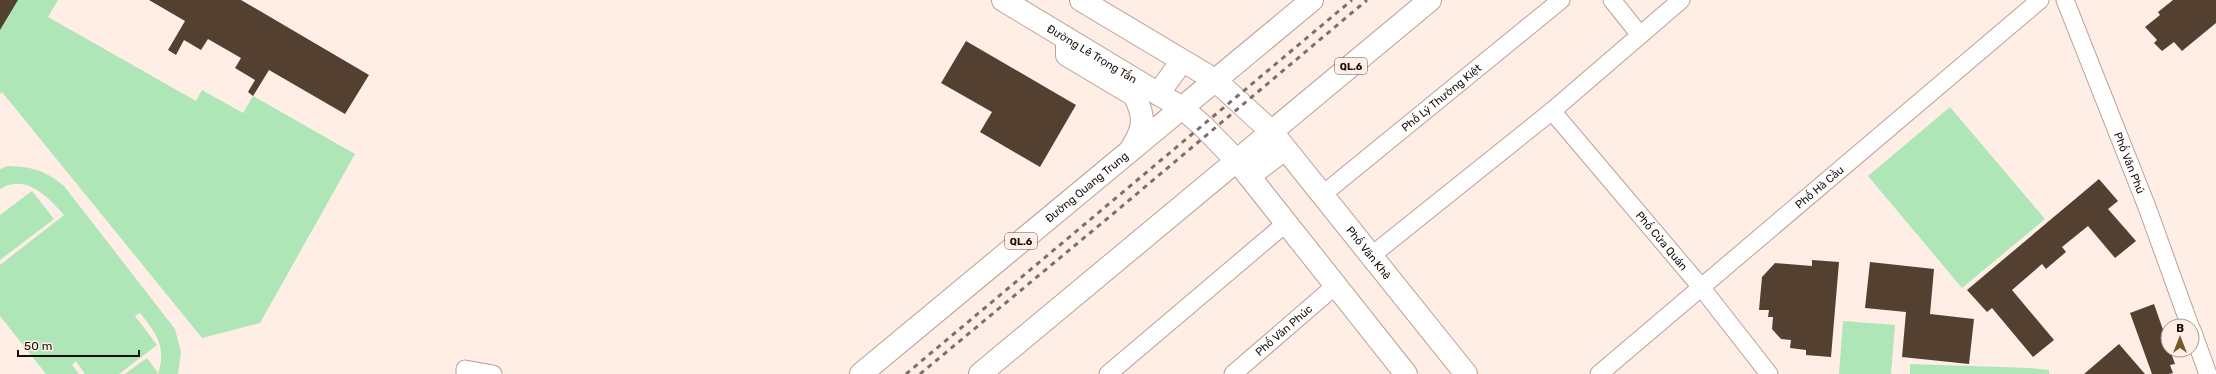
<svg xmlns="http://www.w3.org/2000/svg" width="2216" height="374" font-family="Rubik,sans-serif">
<rect width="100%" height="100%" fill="#ffeee5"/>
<path fill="#aee6b7" d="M0,0h58l-10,17 148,84 6,-11 41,23 10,-17 102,58 -95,169 -58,15 -200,-246 -2,2z
M1950,107l95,112 -83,69 -94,-112z
M8,166c24,1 37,4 56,20l111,143 6,23 -3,22h-20c9,-27 -2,-41 -18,-61l-5,3 22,29 -38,29h-34l-9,-13 -4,4 7,9h-33l-46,-58v-51l64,-50c-16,-18 -38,-42 -64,-26v-20z
M32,191l22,28 -54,41v-45z
M1843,321l52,4 -4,49h-52z
M147,358l11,15 -2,1h-31z
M1910,364l120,4 19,2v4h-139z"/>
<path fill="#544031" d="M0,0h18l-18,30z
M149,0h92l128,75 -24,39 -76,-44 -16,26 -5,-4 7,-12 -20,-12 6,-10 -33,-19 -7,11 -17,-10 -8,15 -8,-5 17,-29z
M2173,0h43v23l-34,28 -8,-9 -12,9 -8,-8 3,-3 -12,-13 15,-12 -2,-3z
M966,41l110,64 -36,62 -60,-35 12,-20 -51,-29z
M2099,179l19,22 -10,8 28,32 -21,17 -27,-32 -26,21 4,5 -20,17 -4,-5 -30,26 42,50 -21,17 -41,-49 -5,4 -20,-22z
M1812,260l27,2 -8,95 -25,-2v-5l-16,-2 1,-8 -10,-1 -9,-10 1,-12h-5l1,-7h-10l3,-33 13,-14 37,3z
M1870,262l64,7 -4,45 44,5 -5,45 -67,-7 4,-45 -41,-4z
M2154,304l14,40v6h2l5,14 -5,1 3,8 -4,1h-17l-22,-61z
M2119,344l26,30h-61z"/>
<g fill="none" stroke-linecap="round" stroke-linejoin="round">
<defs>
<g id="minor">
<path d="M1612,0l28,35"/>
<path id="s1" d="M2065,0l82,207 43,119"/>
<path id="s2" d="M1552,111l149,176 68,87"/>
<path id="s3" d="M1322,195l239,-195"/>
<path d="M1371,256l181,-145 129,-111"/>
<path d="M2192,330l16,44"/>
<path d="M465,374v-5l28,5"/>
<path d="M1108,374l177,-150"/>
<path id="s4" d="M1233,374l102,-88"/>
<path id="s5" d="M1599,374l441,-374"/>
</g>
<g id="primary">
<path id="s6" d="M1003,0l179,108 21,18 34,35 169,213"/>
<path id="s7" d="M1081,0l134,80 57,52 194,242"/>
<path d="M1158,94l24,-33"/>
<path d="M1249,176l36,-27"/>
</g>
<g id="trunk">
<path d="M1067,39v16l67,40c12,22 10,34 -3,54"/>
<path id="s8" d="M861,374l451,-374"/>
<path d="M980,374l450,-374"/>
</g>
</defs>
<use href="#minor" stroke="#bba093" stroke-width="19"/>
<use href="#primary" stroke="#bba093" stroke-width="24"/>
<use href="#trunk" stroke="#bba093" stroke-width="24"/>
<use href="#minor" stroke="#fff" stroke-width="17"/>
<use href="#primary" stroke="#fff" stroke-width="22"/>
<use href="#trunk" stroke="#fff" stroke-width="22"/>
<path stroke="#7d706a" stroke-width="3" stroke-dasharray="5 5" stroke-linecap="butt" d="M906,374l446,-374
M920,374l194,-161 253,-213"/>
</g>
<g text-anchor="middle" stroke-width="4" stroke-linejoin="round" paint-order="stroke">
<g fill="#ffeee5" stroke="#5d514c" stroke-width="1">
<rect x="1335" y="58" width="32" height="16" rx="3"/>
<rect x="1005" y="233" width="32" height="16" rx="3"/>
</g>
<g font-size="10" font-weight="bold" fill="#180e0a">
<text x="1351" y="70">QL.6</text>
<text x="1021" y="245">QL.6</text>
</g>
<g font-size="11" fill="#180e0a" stroke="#ffeee5">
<text dy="4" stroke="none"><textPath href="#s6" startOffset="104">Đường Lê Trọng Tấn</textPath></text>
<text dy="4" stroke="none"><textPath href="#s3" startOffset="154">Phố Lý Thường Kiệt</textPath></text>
<text dy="4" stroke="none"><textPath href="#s1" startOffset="175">Phố Văn Phú</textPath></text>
<text dy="4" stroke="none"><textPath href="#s5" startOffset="289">Phố Hà Cầu</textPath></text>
<text dy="4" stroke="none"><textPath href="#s8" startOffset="293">Đường Quang Trung</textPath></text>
<text dy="4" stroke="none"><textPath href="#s2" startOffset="170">Phố Cửa Quán</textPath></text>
<text dy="4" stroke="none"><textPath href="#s7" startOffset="388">Phố Văn Khê</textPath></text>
<text dy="4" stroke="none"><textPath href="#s4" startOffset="67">Phố Văn Phúc</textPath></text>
</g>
</g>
<g transform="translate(2180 338)"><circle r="19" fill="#ffeee5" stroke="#a3948d"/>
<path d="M0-3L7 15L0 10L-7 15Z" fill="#74592b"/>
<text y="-6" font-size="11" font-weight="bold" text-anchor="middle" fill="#180e0a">B</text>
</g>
<path d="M18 350v6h121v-6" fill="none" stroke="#180e0a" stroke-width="2"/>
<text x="24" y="350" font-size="12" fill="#180e0a" stroke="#ffeee5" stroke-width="3" paint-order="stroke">50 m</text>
</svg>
